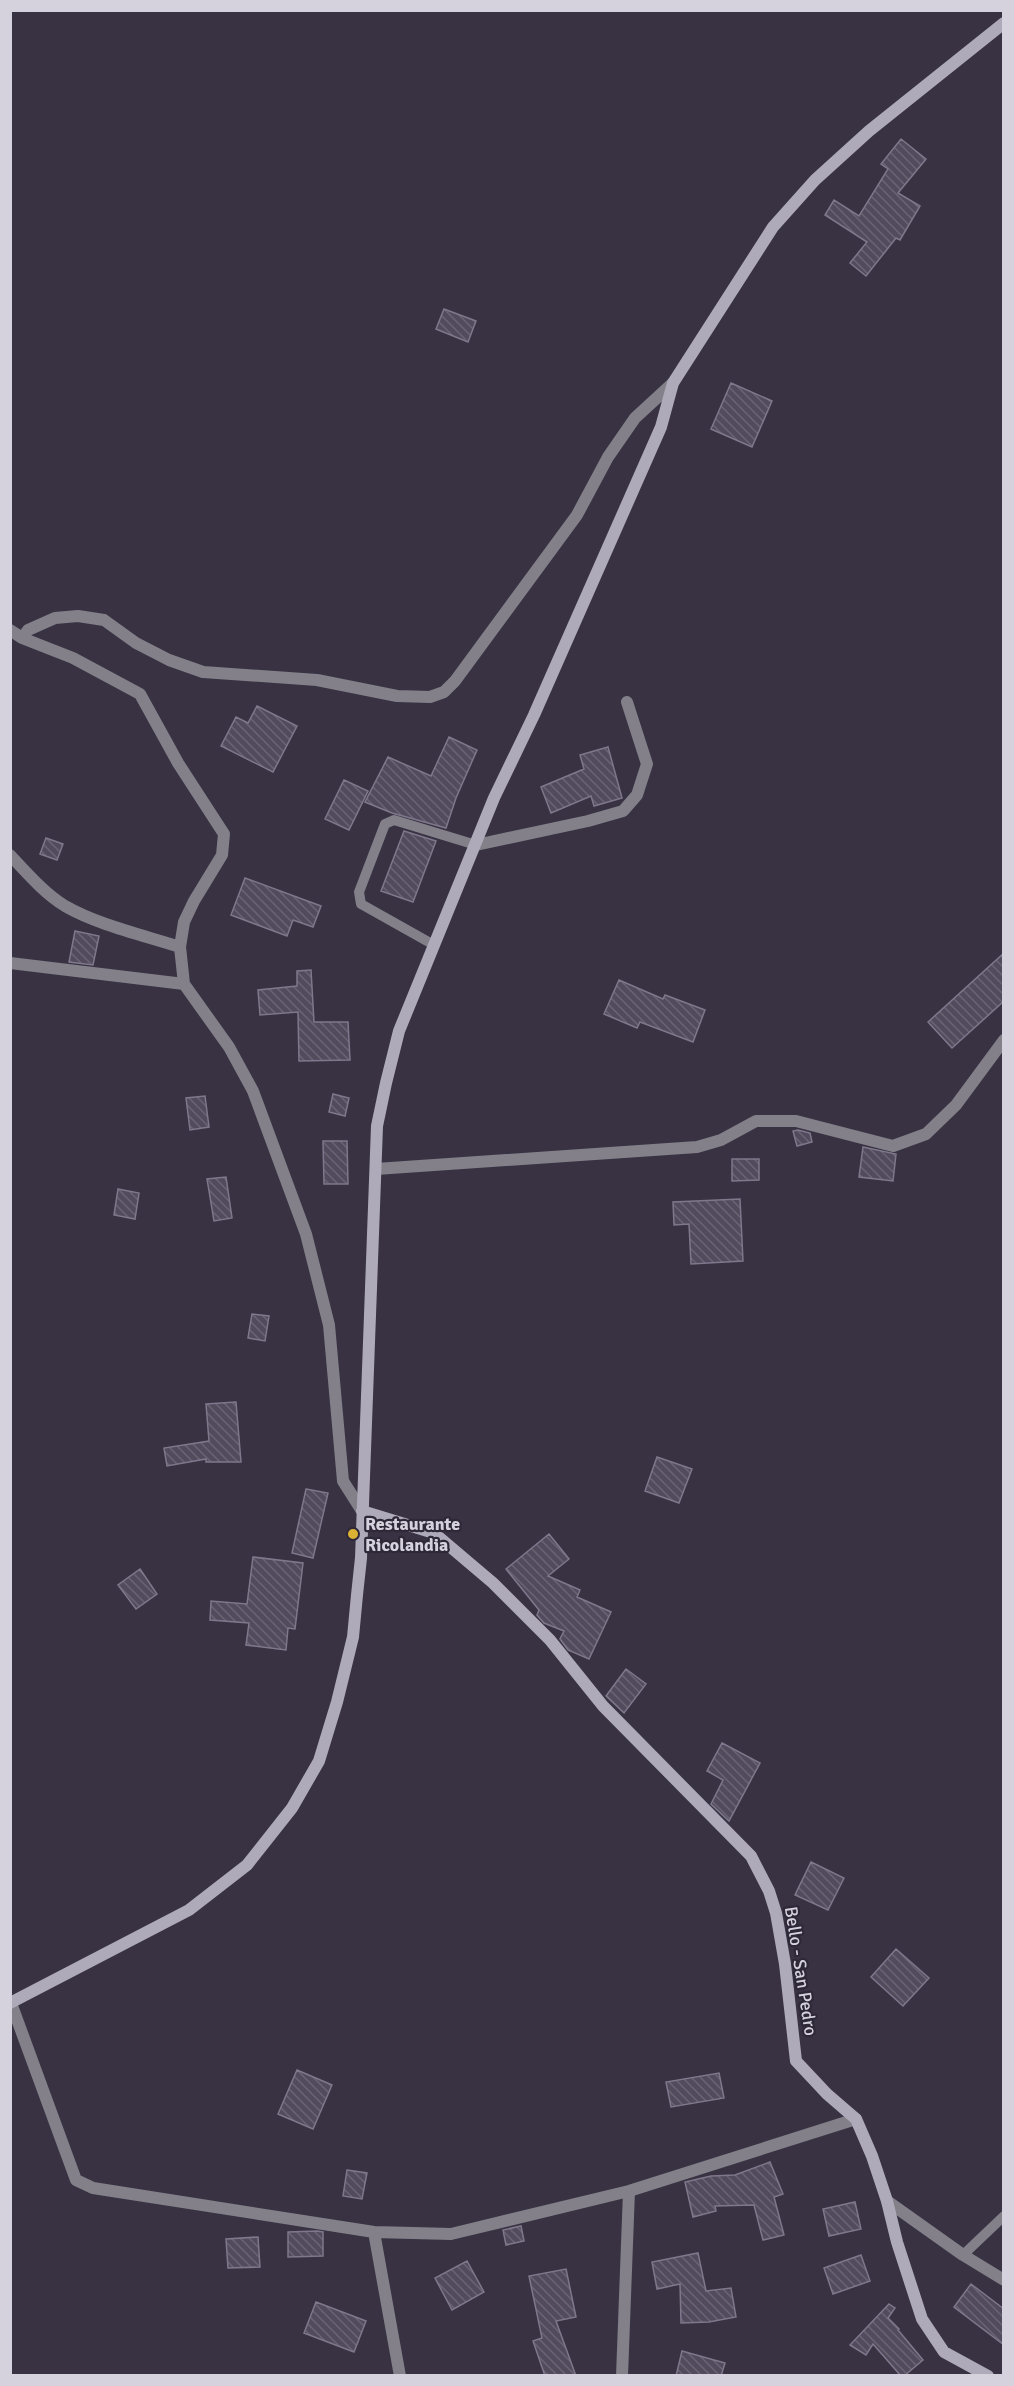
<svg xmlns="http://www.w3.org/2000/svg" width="1014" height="2386" font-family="Signika,sans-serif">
<defs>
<pattern id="building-back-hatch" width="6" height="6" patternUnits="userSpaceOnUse" patternTransform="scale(1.5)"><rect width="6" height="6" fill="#514b5d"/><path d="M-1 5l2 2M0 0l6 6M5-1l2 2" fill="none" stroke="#696474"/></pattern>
</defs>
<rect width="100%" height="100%" fill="#383243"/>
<path fill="url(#building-back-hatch)" stroke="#7f788c" stroke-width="1.5" d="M901,139l25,20 -28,34 22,13 -20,34 -4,-2 -30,38 -16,-13 17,-21 -42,-27 9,-15 25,16 29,-47 -7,-5z
M444,309l32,12 -8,21 -32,-13z
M731,383l41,18 -20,46 -41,-18z
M257,706l40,20 -24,46 -52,-26 15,-29 12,6z
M449,737l28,13 -21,48 -10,30 -54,-15 -27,-11 23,-45 43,19z
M608,747l14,51 -28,8 -3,-10 -40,17 -10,-26 43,-18 -4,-14z
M344,780l24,11 -19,39 -24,-11z
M404,831l32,10 -23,61 -32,-11z
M46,838l17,6 -6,16 -17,-6z
M245,878l76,28 -8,21 -20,-7 -6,16 -56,-21z
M75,931l24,5 -6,29 -24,-3z
M1004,953v48l-52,47 -24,-26z
M311,970l3,52h34l2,38 -51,1 -1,-49 -38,3 -2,-25 39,-4v-15z
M619,980l44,19 2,-4 40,15 -12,32 -53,-20 -3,6 -33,-14z
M333,1094l16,4 -4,18 -16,-4z
M205,1096l4,31 -19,3 -4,-32z
M798,1130l12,3 2,9 -15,4 -4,-15z
M323,1141h24l1,43h-24z
M863,1147l33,7 -3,27 -34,-4z
M732,1159h27v21l-27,1z
M226,1177l6,41 -18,3 -7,-42z
M118,1189l21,4 -4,26 -21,-4z
M740,1199l3,62 -52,3 -2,-40 -15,1 -1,-23z
M252,1314l17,2 -4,25 -17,-3z
M236,1402l5,60h-35v-3l-39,7 -3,-18 45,-7 -3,-37z
M657,1457l35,12 -13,34 -34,-12z
M306,1489l22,4 -15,65 -21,-5z
M549,1534l20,25 -21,17 32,14 -3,7 34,15 -22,47 -21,-9 -8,-11 4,-8 -20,-8 -7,-8 2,-5 -33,-41z
M253,1557l50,6 -8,66 -7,-1 -2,22 -40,-5 3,-22 -39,-3 1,-19 36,3z
M140,1569l17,25 -21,15 -18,-24z
M626,1669l20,15 -22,29 -18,-17z
M722,1743l38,20 -31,58 -18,-17 12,-24 -16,-9z
M811,1862l33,16 -16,32 -33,-15z
M896,1949l33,29 -26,28 -32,-29z
M297,2070l35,15 -19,44 -35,-15z
M719,2073l5,25 -53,9 -5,-25z
M770,2162l13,32 -9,3 10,38 -21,5 -9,-35 -39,1 1,5 -23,6 -8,-35 26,-6 24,-1z
M347,2170l20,3 -5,26 -19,-3z
M855,2202l6,27 -32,7 -6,-27z
M521,2226l3,15 -18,4 -3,-15z
M317,2231l6,1v24l-35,1v-25z
M258,2237l2,30 -32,1 -2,-29z
M698,2253l8,38 25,-3 5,29 -27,5 -28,1 -1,-39 -23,5 -5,-27z
M861,2255l9,26 -37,13 -9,-26z
M467,2261l17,31 -32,18 -17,-32z
M566,2269l10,48 -20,4 20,55h-31l-12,-35 9,-3 -13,-62z
M971,2284l33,25v36l-50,-38z
M316,2302l50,19 -12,31 -50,-19z
M889,2304l6,4 -7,10 11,11 -1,1 25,30 -19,16h-3l-28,-32 -7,11 -16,-10z
M682,2351l43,12 -4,13h-45z"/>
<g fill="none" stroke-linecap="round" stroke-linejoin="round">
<path stroke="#838089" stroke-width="10" d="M434,945l-73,-41 -2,-12 26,-68 9,-4 82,25
M963,2255l41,-39"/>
<path stroke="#838089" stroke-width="12" d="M10,630l12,8 51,20 67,36 38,69 46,71 -2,21 -28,46 -10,21 -4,25 4,37 45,63 24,44 53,143 23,91 14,156 19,30
M22,638l6,-8 27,-12 23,-2 26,4 32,23 33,17 34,12 114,8 80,16 33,1 14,-5 11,-11 122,-166 31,-58 27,-39 38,-35
M476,845l112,-24 35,-10 14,-16 10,-31 -20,-62
M10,855c17,18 34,38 55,51 33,19 78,29 115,41
M10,963l174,21
M376,1169l321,-22 24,-7 35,-19h40l97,25 33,-12 30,-29 48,-65
M11,2003l65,177 17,8 281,44 77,2 178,-43 227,-72
M887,2201l76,54 41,25
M374,2232l26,144
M622,2376l7,-185"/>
<path stroke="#afaab9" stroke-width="12" d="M362,1511l72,22 59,50 57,57 53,66 148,150 18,35 7,22 9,51 11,97 31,33 29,25 16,37 15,45 10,41 25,77 22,33 44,24
M10,2003l179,-93 58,-45 45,-57 27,-47 18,-59 16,-65 4,-42 4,-37 16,-432 9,-43 13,-52 95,-233 40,-83 127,-288 12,-44 100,-156 42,-47 54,-49 135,-108"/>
</g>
<circle fill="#dbb233" stroke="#2e2839" stroke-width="2" cx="353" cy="1534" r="6"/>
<g text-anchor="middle" stroke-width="4.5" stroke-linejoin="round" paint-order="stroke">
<g font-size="18" font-weight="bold" fill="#d5d2dd" stroke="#2e2839" text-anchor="start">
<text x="365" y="1530">Restaurante<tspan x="365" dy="21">Ricolandia</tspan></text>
</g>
<g font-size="18" fill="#d5d2dd" stroke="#2e2839">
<text transform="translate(801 1971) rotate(81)" y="6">Bello - San Pedro</text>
</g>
</g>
<rect width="1014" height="2386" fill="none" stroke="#d5d2dd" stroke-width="24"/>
</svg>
